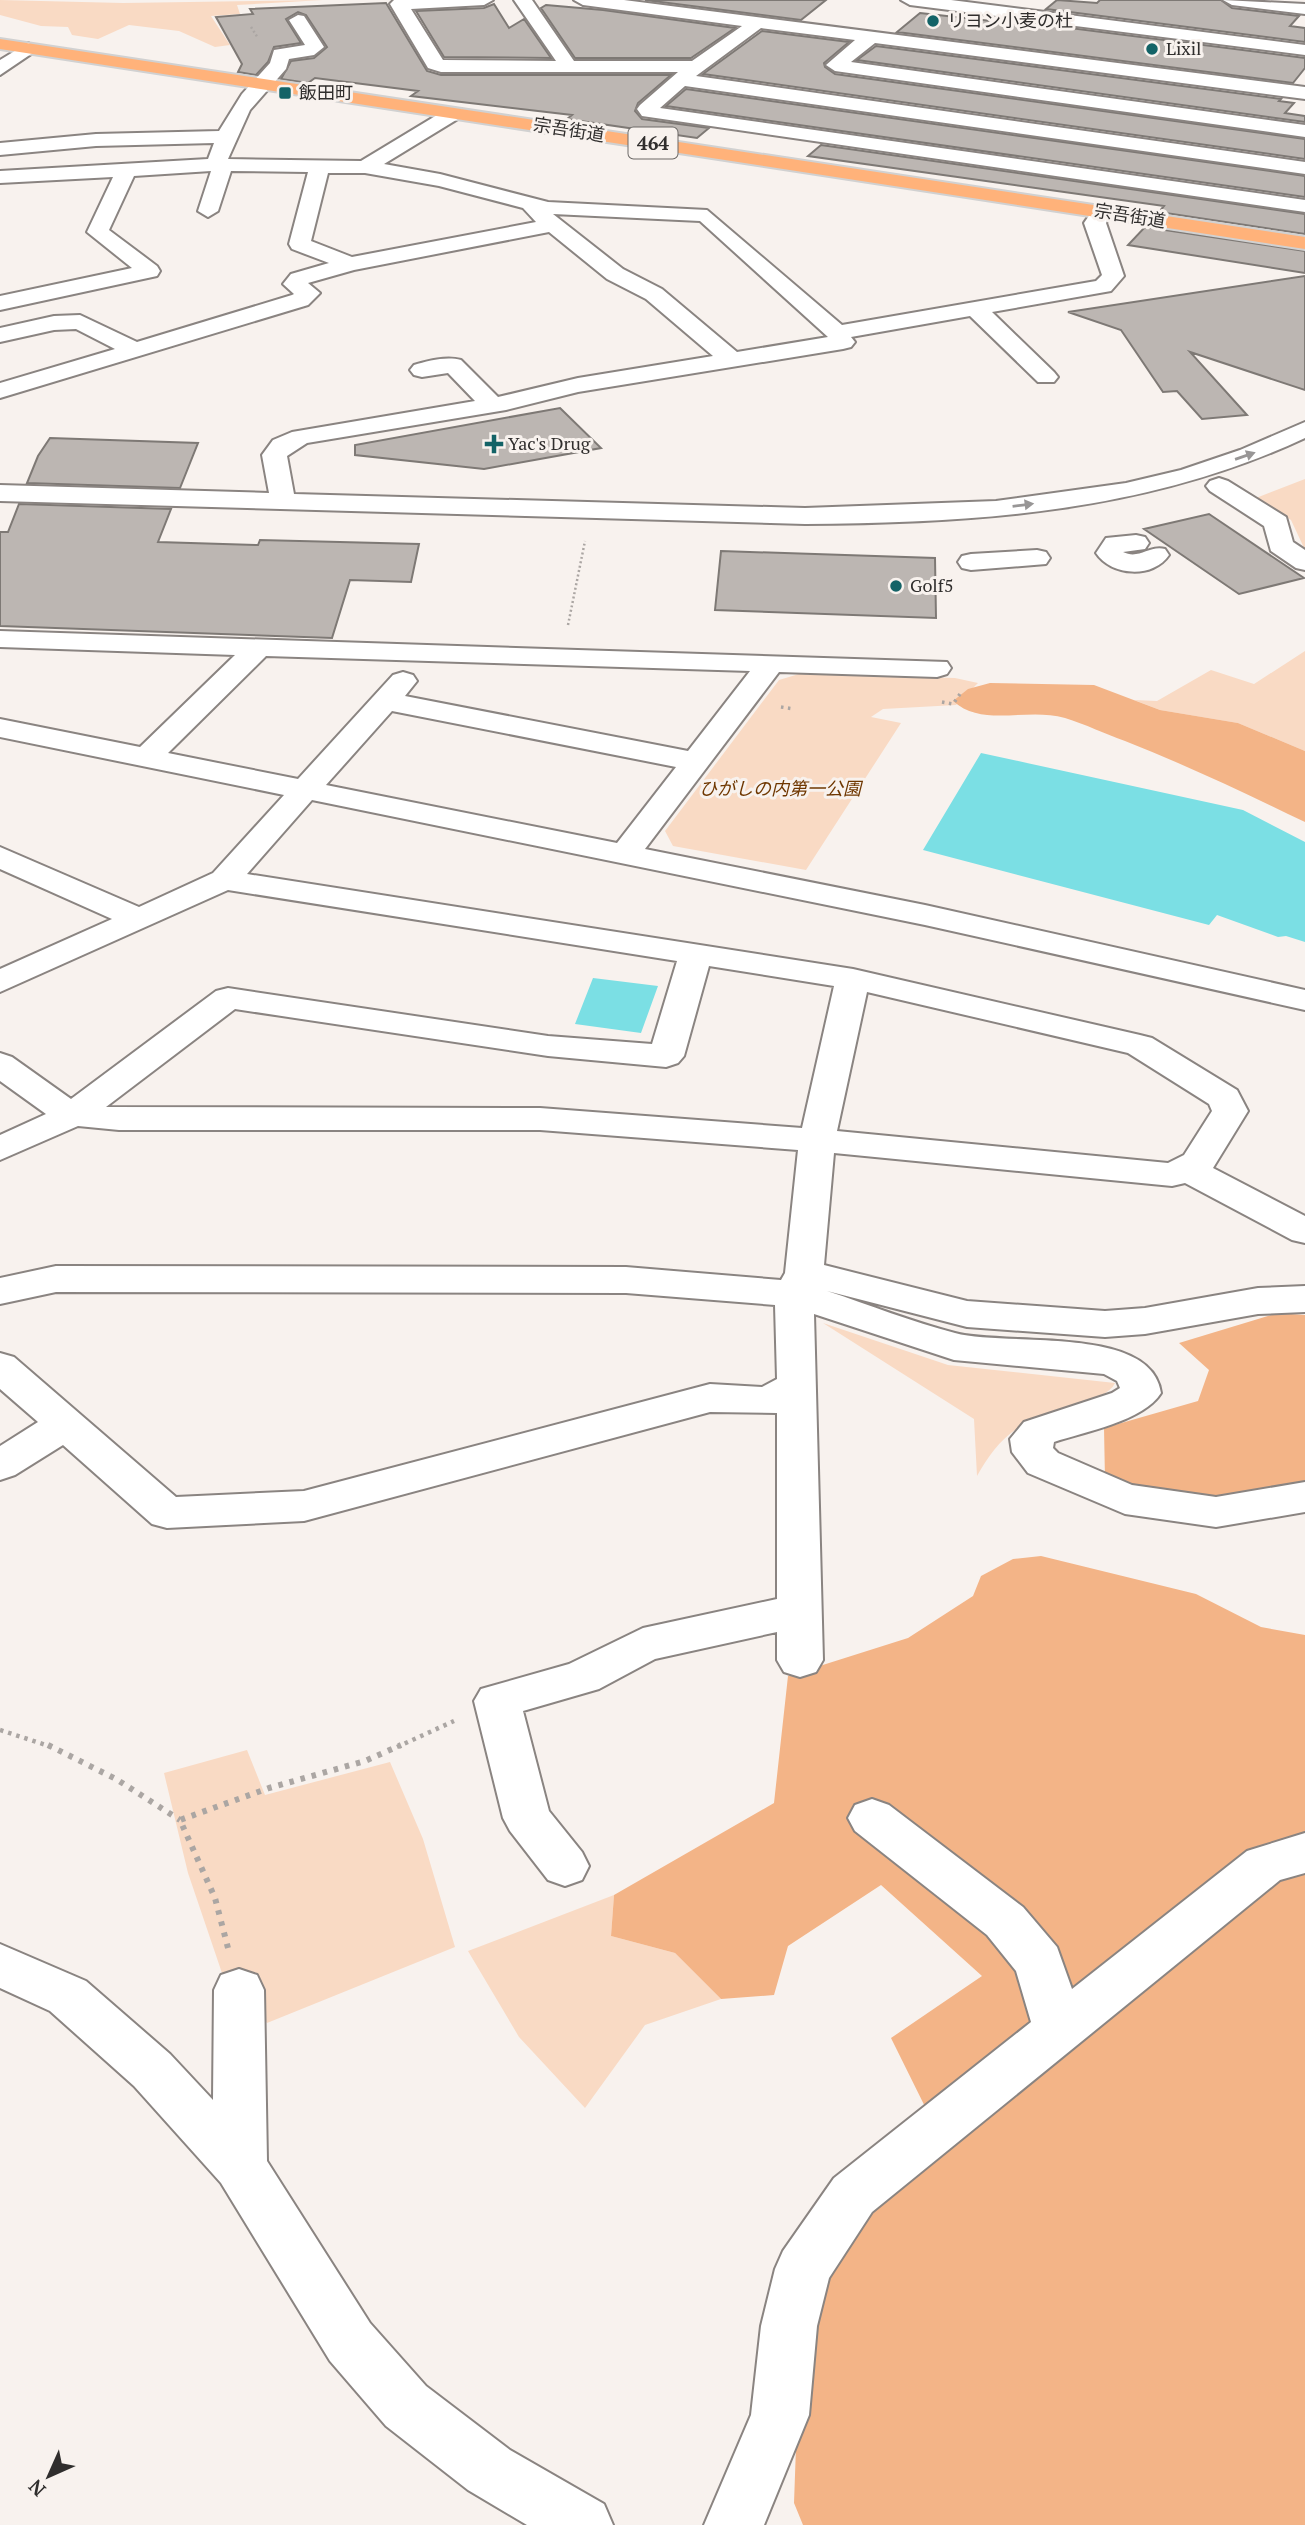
<svg xmlns="http://www.w3.org/2000/svg" width="1305" height="2525" font-family="'PT Serif','Noto Sans JP',serif">
<rect width="100%" height="100%" fill="#f8f2ee"/>
<path fill="#f9dac4" d="M0,0l123,3 200,-3 -86,5 3,9 -29,2 19,29 -15,2 -36,-16 -50,-6 -31,14 -26,-4 -4,-8 -27,-1 -41,-11z
M1305,479v71l-14,-30 -35,-22z
M1305,651v100l-67,-28 -78,-13 -26,-10 23,1 54,-31 43,14z
M799,674l156,4 23,5 -22,22 -73,4 -12,8 30,6 -95,147 -133,-24 -8,-15 114,-151z
M823,1323l125,42 167,18c-9,20 -69,31 -90,41 -23,12 -36,31 -48,52l-3,-57z
M247,1750l18,45 125,-33 33,77 32,108 -188,76 -44,-47 -35,-103 -24,-100z
M614,1895l-3,41 64,17 46,46 -76,26 -60,83 -66,-71 -51,-86z"/>
<path fill="#f3b487" d="M990,683l104,2 66,25 78,13 67,28v71c-60,-29 -119,-57 -180,-81 -20,-7 -40,-17 -60,-23 -39,-11 -82,10 -112,-17l15,-12z
M1278,1313l27,2v168l-98,16 -102,-19 -1,-52 94,-27 11,-31 -30,-27z
M1041,1556l155,38 65,33 44,8v890h-502l-9,-22 4,-112 24,-115 45,-68 76,-65 -52,-105 91,-62 -101,-91 -93,61 -14,49 -53,4 -46,-46 -64,-17 3,-41 160,-92 14,-127 120,-38 65,-42 8,-20 32,-17z"/>
<path fill="#7bdfe4" d="M981,753l262,57 62,32v100l-19,-6 -8,1 -61,-22 -8,10 -286,-75z
M593,978l65,8 -17,47 -66,-9z"/>
<path fill="#bcb6b2" stroke="#7e7975" stroke-width="2" d="M645,0h181l-25,20z
M1057,0l40,3 3,-3h121l11,8 67,8 -9,10 15,2v14l-259,-33z
M386,3l41,68 14,4h230l-33,28 -3,8 7,8 67,9 -12,10 -130,-19 5,-4 -161,-19 7,-5 -103,-13 -7,5 -27,-4 10,-18 23,-3 13,-11 -21,-32 -8,-3 -12,7 15,24 -27,4 -6,15 -12,13 -18,-3 4,-8 -26,-47 37,-3 -3,-5z
M494,4l15,24 15,-9 27,39 -107,-1 -28,-46 68,-3z
M546,5l57,5 132,18 -44,30h-116l-34,-50z
M920,13l108,12 3,-2 274,35v10l-12,15 -396,-51z
M762,31l87,11 -25,21 1,4 10,7 470,65v20l-602,-85z
M876,46l405,53 -2,2 15,2 -9,10 20,3v6l-448,-62z
M686,89l619,87v21l-639,-91z
M821,145l484,69v20l-146,-22 5,-6 -356,-50z
M1145,227l160,24v22l-177,-28z
M1305,276v114l-115,-38 57,63 -45,4 -25,-28 -14,1 -42,-62 -53,-18z
M560,408l41,40 -117,21 -129,-14v-10z
M50,438l148,5 -18,45 -153,-5 11,-27z
M19,504l152,5 -13,33 100,3 2,-5 159,4 -8,38 -61,-2 -18,58 -332,-12v-94h8z
M1209,514l95,64 -65,16 -95,-65z
M721,551l214,7 1,60 -221,-8z"/>
<g fill="none" stroke-linecap="round" stroke-linejoin="round">
<defs>
<path id="minor" d="M394,0h99l-9,5 -73,4 32,51 113,1 -42,-61h18l42,61h118l50,-35 -159,-21 -9,-5h50l681,87v12l-430,-56 -24,19 454,63v12l-470,-66 -9,-6 29,-25 -94,-12 -65,48 609,86v12l-620,-88 -25,22 645,92v12l-663,-96 -5,-7 3,-4 38,-33h-237l-13,-4 -38,-64z
M901,0h50l354,45v10l-395,-50z
M1223,0l82,4v10l-73,-9z
M298,15l6,1 20,31 -10,8 -25,4 -3,10 -36,41 -22,49 133,2 86,-52h14l3,4 -3,4 -77,47 56,10 108,28 159,8 135,115 254,-44 6,-6 -18,-52 11,-16 7,-2 10,6 -6,12 18,53 -13,15 -119,21 62,60 4,5 -4,5h-16l-68,-66 -119,21 4,5 -4,5 -8,2 -265,43 -72,18 -199,33 -20,13 7,38 511,14 191,-7 130,-18 55,-13 59,-20 65,-28v16c-158,74 -328,85 -500,86l-805,-23v-16l269,8 -7,-38 11,-15 19,-8 183,-31 -27,-28 -26,4 -8,-2 -4,-5 4,-5c14,-4 32,-9 47,-5l37,37 80,-19 135,-22 -67,-57 -39,-20 -58,-47 -195,38 -46,13 12,10 -12,12 -308,93v-15l115,-34 -39,-20 -22,1 -54,12v-14l54,-12 26,-1 57,27 155,-47 2,-1 -11,-10 8,-10 38,-11 -37,-14 -3,-5 19,-72 -77,-1 -13,40 -10,6 -10,-6 13,-40 -77,5 -25,54 48,36 3,5 -3,5 -157,34v-14l132,-28 -45,-36 26,-55 -113,6v-12l208,-12 6,-16 -118,3 -96,9v-12l96,-9 123,-3 23,-37 28,-31 4,-13 31,-5 -16,-25zM328,173h37l74,13 84,22 13,14 -184,35 -41,-16zM553,214l147,7 128,116 -91,15 -75,-63 -39,-20z
M28,43l9,5 -3,4 -34,23v-15z
M1219,478l9,3 58,36 7,25 12,8v20l-9,-2 -25,-17 -7,-25 -54,-35 -4,-5 4,-5z
M1136,535l9,2 4,6 -4,6 -22,3c16,8 26,-7 42,-3l4,6c-16,24 -58,21 -73,-2l10,-15z
M1037,550l9,2 4,6 -4,6 -75,6 -9,-2 -4,-6 4,-6 9,-2z
M0,631l947,31 4,6 -4,6 -10,3 -158,-5 -134,177 280,56 380,85v20l-380,-85 -613,-125 -65,74 606,95 287,66 12,3 85,52 11,21 -35,57 92,48v27l-13,-3 -107,-57 -13,3 -338,-33 -10,112 143,36 138,10 40,-3 113,-20 47,-2v26l-47,2 -113,20 -40,3 -138,-10 -140,-36c43,14 85,31 128,42 51,14 197,-9 206,60 -17,28 -77,39 -107,49l-1,6 5,5 74,32 84,12 89,-15v30l-89,15 -91,-13 -97,-41 -16,-21 -2,-13 14,-17 88,-29 8,-5 -3,-7 -13,-7 -150,-14 -140,-46 9,346 -7,12 -16,5 -16,-5 -7,-12v-28l-122,27 -56,30 -76,22 26,100 33,41 7,14 -7,14 -17,6 -17,-6 -38,-49 -7,-13 -29,-117 7,-12 88,-25 74,-36 134,-29v-186l-67,-1 -406,109 -137,7 -15,-4 -89,-79 -48,30 -15,5v-34l38,-24 -38,-33v-36l14,4 162,140 128,-6 406,-107 52,3 15,-8 -2,-74 -149,-12 -570,-1 -56,12v-26l56,-12 570,1 155,13 4,-7 13,-123 -258,-20h-421l-41,-4 -78,34v-25l46,-21 -46,-33v-28l12,4 59,42 145,-108 12,-3 320,48 104,8 25,-83 -449,-71 -228,102v-23l112,-50 -112,-50v-22l139,60 74,-34 71,-78 -284,-58v-18l140,28 95,-92 -235,-8zM266,656l484,15 -62,80 -283,-55 12,-15 -4,-6 -10,-3 -10,3 -95,104 -130,-26zM392,711l284,56 -59,76 -291,-58zM709,966l125,20 -32,142 -262,-20 -434,-1 129,-98 313,47 118,11 12,-4 6,-7zM867,992l261,61 81,51 3,7 -28,44 -16,8 -331,-32z
M872,1799l17,6 134,102 34,40 15,42 175,-138 58,-18v40l-25,7 -408,332 -43,66 -12,48 -8,89 -45,110h-60l47,-110 10,-89 14,-57 8,-18 51,-73 197,-156 -15,-51 -29,-36 -132,-104 -7,-13 7,-13z
M0,1944l86,37 84,73 43,46 1,-110 7,-15 18,-6 18,6 7,15 3,171 103,162 56,63 84,64 94,54 9,21h-86l-59,-35 -82,-64 -56,-65 -109,-178 -87,-97 -84,-75 -50,-23z"/>
<path id="highway" d="M0,39l1305,198v12l-1305,-200z"/>
</defs>
<use href="#minor" stroke="#8a8481" stroke-width="4"/>
<use href="#highway" stroke="#d1d1d1" stroke-width="4"/>
<path stroke="#aba6a3" stroke-width="2.5" stroke-dasharray="2 2.5" stroke-linecap="butt" d="M251,27l7,11
M568,625l17,-84"/>
<path stroke="#aba6a3" stroke-width="3.5" stroke-dasharray="2.5 4.5" stroke-linecap="butt" d="M942,702l11,2 7,-10
M781,707l13,2"/>
<path stroke="#aba6a3" stroke-width="4.5" stroke-dasharray="3.5 5" stroke-linecap="butt" d="M0,1730l52,17
M397,1747l57,-26"/>
<path stroke="#aba6a3" stroke-width="6" stroke-dasharray="4.5 7" stroke-linecap="butt" d="M48,1745l68,34 64,41
M228,1948l-13,-50 -35,-78 89,-32 96,-27 36,-16"/>
<use href="#minor" fill="#fff" fill-rule="evenodd"/>
<use href="#highway" fill="#ffb27a" fill-rule="evenodd"/>
</g>
<defs><path id="oneway-solid" d="M-6-.8H1V-3.2L6.5 0L1 3.2V.8H-6Z" transform="scale(1.75)"/></defs>
<g fill="#989696">
<use href="#oneway-solid" transform="translate(1245 456) rotate(-19)"/>
<use href="#oneway-solid" transform="translate(1023 505) rotate(-7)"/>
</g>
<g fill="#136367" stroke="#f8f2ee" stroke-width="2.5">
<circle cx="933" cy="21" r="7"/>
<circle cx="1152" cy="49" r="7"/>
<rect x="278" y="86" width="14" height="14" rx="3.5"/>
<path d="M490.5 433.5h7v7h7v7h-7v7h-7v-7h-7v-7h7z"/>
<circle cx="896" cy="586" r="7"/>
</g>
<g text-anchor="middle" stroke-width="6" stroke-linejoin="round" paint-order="stroke">
<g font-size="18" fill="#302e2d" stroke="#f8f2ee" text-anchor="start">
<text x="947" y="27">リヨン小麦の杜</text>
<text x="1166" y="55">Lixil</text>
<text x="299" y="99">飯田町</text>
<text x="508" y="450">Yac's Drug</text>
<text x="910" y="592">Golf5</text>
</g>
<g font-size="18" fill="#302e2d" stroke="#f8f2ee">
<text transform="translate(569 130) rotate(9)" y="6">宗吾街道</text>
<text transform="translate(1130 216) rotate(9)" y="6">宗吾街道</text>
</g>
<g font-size="18" font-style="italic" fill="#6f3700" stroke="#f8f2ee">
<text x="780" y="795">ひがしの内第一公園</text>
</g>
<rect fill="#f8f2ee" stroke="#6c6967" stroke-width="2" x="628.5" y="127.5" width="49" height="31" rx="5"/>
<g font-size="19" font-weight="bold" fill="#302e2d">
<text x="653" y="150">464</text>
</g>
</g>
<g transform="translate(49 2476) rotate(225)" stroke="#f8f2ee" stroke-width="5" paint-order="stroke">
<path d="M0-5L12 26L0 18L-12 26Z" fill="#302e2d"/>
<text y="-10" font-size="19" font-weight="bold" text-anchor="middle" fill="#302e2d">N</text>
</g>
</svg>
